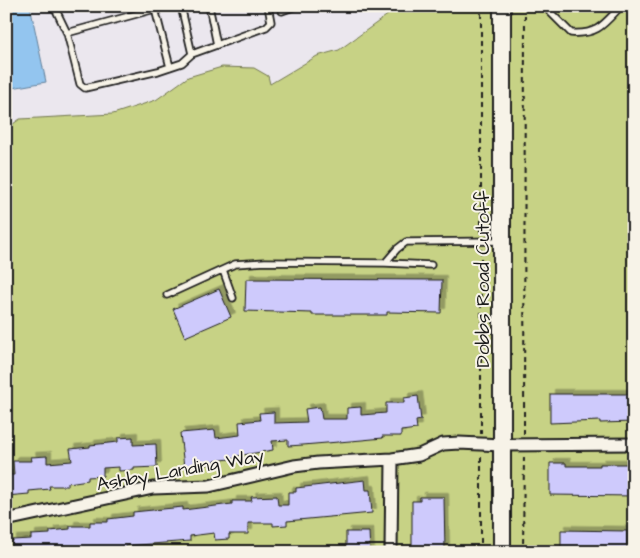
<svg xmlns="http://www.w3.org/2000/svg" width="640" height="558" font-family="'Architects Daughter',sans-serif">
<defs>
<filter id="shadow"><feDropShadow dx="4.5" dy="-4.5" stdDeviation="0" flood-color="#0004"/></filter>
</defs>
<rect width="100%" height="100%" fill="#f7f3e8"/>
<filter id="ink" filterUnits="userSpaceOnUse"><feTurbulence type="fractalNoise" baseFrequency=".02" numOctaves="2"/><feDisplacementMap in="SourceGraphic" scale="10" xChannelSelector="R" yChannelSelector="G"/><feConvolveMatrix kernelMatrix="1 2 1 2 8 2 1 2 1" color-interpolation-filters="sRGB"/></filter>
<g filter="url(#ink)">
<path fill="#ebe7ee" d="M30,6h370l-61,44 -22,6 -47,28 -82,-7 -32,23 -43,14 -93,5 -14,10v-40l40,-7z"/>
<path fill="#c7d285" stroke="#727750" d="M400,6h96v546h-490v-423l14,-10 93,-5 43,-14 32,-23 34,-10 32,1 14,8 2,8 47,-28 22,-6z
M508,6h126v546h-127z"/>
<path fill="#93c5ef" stroke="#63819b" d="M6,6h24l16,76 -40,7z"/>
<path fill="#cecafc" stroke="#1c1c1c" filter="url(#shadow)" d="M246,279l196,1 -1,33 -54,-1v3h-75v-2l-67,-2z
M219,289l12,28 -46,20 -12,-28z
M550,394h84v28l-34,1v-2l-50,2z
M418,396l3,24 -5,1 1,8 -16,2v5h-19l1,2 -21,2 -59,5 -15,1v-6l-16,1 1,9 -36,6 1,2 -24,3v3l-30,3 -4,-34 35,-3 1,8 24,-3 -1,-13 21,-2 -1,-7 15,-1v11l33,-1 -2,-13 15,-2 2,12h25v-11l14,-1v8l25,-2v-10h18v-5z
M133,437v8l23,-1 1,23 -23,1v2l-15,1v-4l-16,1v8l-15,1v3l-20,3v3h-19l1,3 -21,2v3l-23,2v-21h8l-1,-14h19l-1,-4 16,-1v7l25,-2 -2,-12 20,-2v-2l28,-3v-4z
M550,463h16v3h34v-2h34v32l-84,-1z
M365,480l1,10h4l2,23 -85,8v4l-14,1v-3h-25v11h-19v5l-14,1 -1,-7 -24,3v5l-64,5v4l-15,2h-99v-12l19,-1v-4l19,-1v-3l20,-2v-3h20v-4h18v-3l25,-3v-4l50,-5v3l49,-6v-3h20l-1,-4 26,-1 1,9h10v-13h8v-4z
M420,497h24l1,54h-33v-50h8z
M561,530l66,1v21h-66z
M346,532h23l1,20h-24z"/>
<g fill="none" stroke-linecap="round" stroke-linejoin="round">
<defs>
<path id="lane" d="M54,6l13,27 13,51 5,4 73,-17 24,-8 10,-9 74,-27 5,-5 -3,-16
M181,6l11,48
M209,6l8,39
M281,6l1,5 14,-5
M548,6l1,5 22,22c27,2 33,-9 50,-27
M67,33l88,-24 15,58
M385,263l46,2
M223,270l10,28
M167,295l68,-31 30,-2 120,1 12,-14 9,-7 94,-1"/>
<path id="street" d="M6,520l147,-32 56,-2 85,-20 24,-3 74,-4 27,-4 24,-11 16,-1 43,2 132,-1
M391,552l1,-93"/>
<path id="secondary" d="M502,552v-546"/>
</defs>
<use href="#lane" stroke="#1c1c1c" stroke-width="9"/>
<use href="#street" stroke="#1c1c1c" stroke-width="15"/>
<use href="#secondary" stroke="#1c1c1c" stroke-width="20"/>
<path stroke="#1c1c1c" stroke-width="2" stroke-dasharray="5 4" stroke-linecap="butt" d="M481,234v-228
M481,434v-185
M524,434l1,-428
M481,552v-98
M523,552l1,-98"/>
<use href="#lane" stroke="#f7f3e8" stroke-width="5.5"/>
<use href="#street" stroke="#f7f3e8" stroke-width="11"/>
<use href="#secondary" stroke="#f7f3e8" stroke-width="16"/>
</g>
</g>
<g text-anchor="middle" stroke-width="4" stroke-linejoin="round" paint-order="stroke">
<g font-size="19" fill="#1c1c1c" stroke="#f7f3e8">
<text transform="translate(482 279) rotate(-90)" y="7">Dobbs Road Cutoff</text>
<text transform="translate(180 469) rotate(-10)" y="7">Ashby Landing Way</text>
</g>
</g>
<rect width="640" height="558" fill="none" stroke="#f7f3e8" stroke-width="25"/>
<rect x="12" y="12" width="615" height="533" fill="none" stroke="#1c1c1c" stroke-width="2" filter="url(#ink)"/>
</svg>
